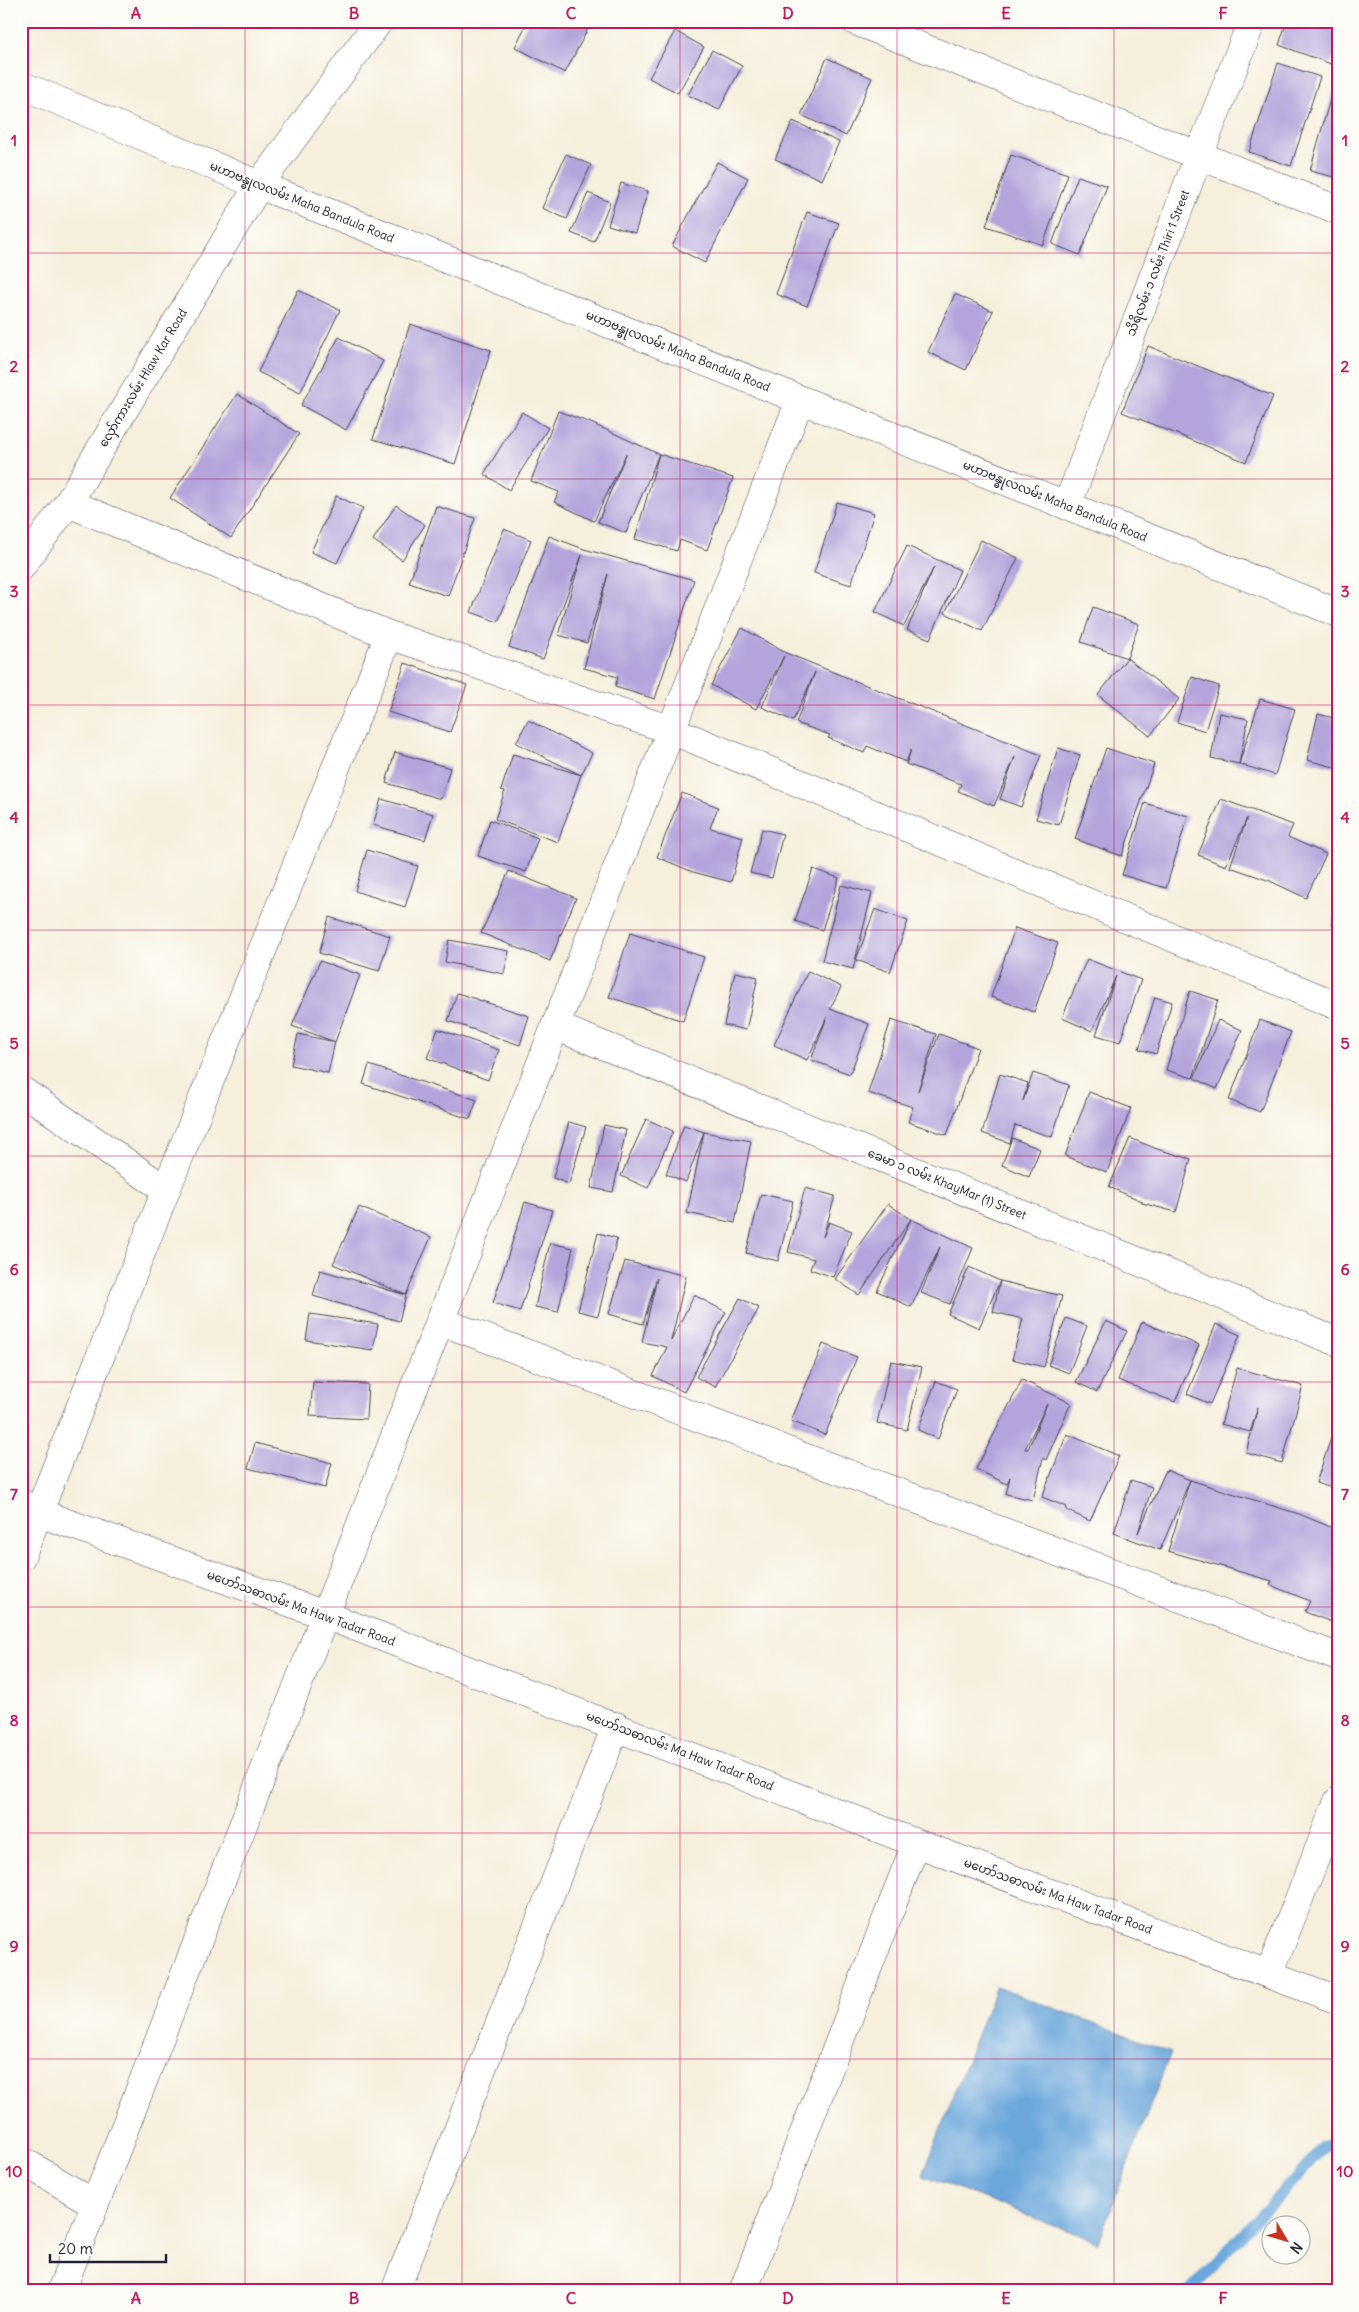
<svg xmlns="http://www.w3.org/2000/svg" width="1359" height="2312" font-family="Delius,'Noto Sans Myanmar',sans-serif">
<rect width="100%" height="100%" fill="#fdfcf7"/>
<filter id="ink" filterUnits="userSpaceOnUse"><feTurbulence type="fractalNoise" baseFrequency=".02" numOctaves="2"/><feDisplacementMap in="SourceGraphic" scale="10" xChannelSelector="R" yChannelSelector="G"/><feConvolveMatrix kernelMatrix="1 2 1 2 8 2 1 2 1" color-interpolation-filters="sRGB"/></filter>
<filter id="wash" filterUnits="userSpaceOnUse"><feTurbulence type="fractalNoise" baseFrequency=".0096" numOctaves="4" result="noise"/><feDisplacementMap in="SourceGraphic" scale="20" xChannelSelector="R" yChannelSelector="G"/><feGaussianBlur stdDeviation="1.12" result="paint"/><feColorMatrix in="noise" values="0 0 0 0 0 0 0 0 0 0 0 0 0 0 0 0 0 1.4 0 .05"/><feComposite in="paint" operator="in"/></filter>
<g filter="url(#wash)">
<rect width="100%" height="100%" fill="#f5efdc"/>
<path fill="#6ca7dc" stroke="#47648c" d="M996,1986l175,66 -73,190 -175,-67z"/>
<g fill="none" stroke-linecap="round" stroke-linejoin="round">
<path stroke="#6ca7dc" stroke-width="11" d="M1190,2291l134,-144 14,-4"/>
</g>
<g id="blocks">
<path fill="#b4a4db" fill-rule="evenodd" d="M528,21h64l-27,52 -50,-26z
M1287,21h51v23l-7,20 -52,-19z
M675,31l29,16 -26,46 -29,-15z
M712,50l30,16 -23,44 -31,-15z
M827,58l45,20 -26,58 -45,-21z
M1278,63l42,14 -29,89 -42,-14z
M1332,92l6,2v84l-28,-7z
M793,121l46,21 -17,38 -47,-21z
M566,154l25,11 -24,54 -25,-11z
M1011,155l57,19 -25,71 -57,-19z
M717,162l31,16 -43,85 -33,-17z
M1078,176l29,10 -27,69 -28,-11z
M621,183l27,8 -13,42 -27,-8z
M588,193l22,9 -16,40 -23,-9z
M807,212l32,11 -32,83 -31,-12z
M298,290l42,20 -40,83 -42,-21z
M955,294l38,17 -27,59 -38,-18z
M410,324l81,26 -36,114 -82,-25z
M339,337l44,24 -37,69 -45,-25z
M1148,346l125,50 -27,66 -124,-50z
M237,394l62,40 -68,104 -61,-40z
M558,411l33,12 68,31 74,24 -26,72 -27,-10 -3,11 -42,-12 24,-85 -33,79 -28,-11 28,-68 -32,67 -40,-19 5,-10 -28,-11z
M522,412l26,16 -39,62 -25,-16z
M336,496l27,12 -26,55 -26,-11z
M837,502l37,11 -23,72 -37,-12z
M396,505l29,20 -23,35 -29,-20z
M436,506l39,12 -27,78 -39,-13z
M504,529l27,11 -33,82 -27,-10z
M549,536l35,13 110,31 -39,119 -40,-12 3,-10 -34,-9 24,-94 -21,69 -29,-8 24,-80 -39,104 -34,-12z
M981,540l37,18 -36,73 -37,-18z
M907,546l53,24 -30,69 -23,-9 27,-63 -30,59 -29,-14z
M1093,607l46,17 -12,34 -46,-16z
M742,628l44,25 32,13 223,89 -20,52 -21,-8 15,-42 -21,49 -36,-15 3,-7 -55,-20 5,-14 -5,12 -39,-16 -3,7 -36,-15 2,-3 -34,-12 19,-51 -22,49 -31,-14 22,-51 -28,53 -45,-24z
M1127,658l52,41 -29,37 -52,-41z
M405,663l62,22 -17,47 -62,-20z
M1192,677l27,9 -14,45 -28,-9z
M1260,699l35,10 -20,66 -36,-11z
M1219,713l29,6 -9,45 -28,-6z
M1318,714l20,5v49l-31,-8z
M528,720l64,33 -11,22 -23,67 -63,-23 10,-28 -4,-1 12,-36 68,21 -65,-32z
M1058,748l22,7 -21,70 -23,-6z
M1106,748l48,16 -32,92 -47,-17z
M395,752l55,16 -9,31 -55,-16z
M682,793l36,14 -8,21 33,9 -12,45 -38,-10 -36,-15z
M381,799l52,15 -8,26 -52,-15z
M1221,799l72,26 -5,12 38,17 -20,44 -36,-17 -40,-14 17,-49 -21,48 -28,-11z
M1145,803l43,13 -22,72 -44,-13z
M490,820l48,18 -12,34 -48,-16z
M762,829l21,5 -11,44 -22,-5z
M367,850l51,16 -13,41 -50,-16z
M813,869l26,9 -17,52 -27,-9z
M509,871l67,27 -26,63 -69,-28z
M841,885l31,8 -19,76 -31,-8z
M1337,907h1v20l-6,-2z
M875,909l33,12 -18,51 -34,-12z
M329,917l61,19 -11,35 -60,-18z
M1015,928l43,15 -24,69 -43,-15z
M630,933l74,24 -21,64 -74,-24z
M449,940l60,11 -5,23 -59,-12z
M1087,959l54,21 -21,62 -24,-7 20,-59 -24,55 -30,-13z
M320,961l40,14 -25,67 -7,31 -37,-8 7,-31 37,8 -43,-16z
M808,971l33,16 -11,22 39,15 -19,50 -39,-14 16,-43 -20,43 -33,-15z
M735,972l23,5 -12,53 -22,-5z
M1190,991l28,9 -25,78 -27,-8z
M457,993l72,23 -9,29 -72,-24z
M1155,997l17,5 -16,52 -17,-5z
M891,1020l45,14 -18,57 21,-57 39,14 -31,87 -39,-13 5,-15 -45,-14z
M1218,1020l24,10 -25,59 -23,-11z
M1260,1020l31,12 -31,80 -31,-12z
M438,1029l61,21 -11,30 -61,-22z
M369,1065l108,35 -7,19 -107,-35z
M1033,1073l36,12 -17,52 -37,-12 -5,18 -28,-10 18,-59 28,9 -5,18z
M1089,1092l42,16 -24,64 -42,-16z
M646,1119l27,12 -25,57 -27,-12z
M569,1122l17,5 -17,57 -16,-6z
M604,1125l22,5 -13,62 -22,-4z
M684,1125l20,7 47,9 -16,82 -48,-10 17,-81 -18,50 -20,-8z
M1012,1138l28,11 -11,28 -27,-12z
M1130,1138l27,11 34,10 -15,53 -34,-9v-2l-33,-14z
M805,1188l30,8 -12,41 6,-15 23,9 -19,46 -23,-8 4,-10 -26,-7z
M761,1194l32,7 -15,60 -32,-8z
M525,1202l27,8 -32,101 -27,-8z
M888,1204l23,15 -52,76 -24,-16z
M359,1207l72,30 -25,58 -7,26 -86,-25 7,-26 86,25 -73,-31z
M911,1219l62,29 -23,56 -29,-11 19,-46 -29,60 -34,-16z
M598,1233l19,5 -19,78 -20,-5z
M550,1243l23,5 -15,64 -23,-5z
M625,1261l61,15 -15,65 23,-46 32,17 -42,80 -31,-16 14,-29 -25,-5 15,-64 -14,46 -34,-10z
M969,1267l31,14 -21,47 -31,-14z
M1000,1281l62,15 -18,71 -32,-8 11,-40 -30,-7z
M740,1298l19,10 -44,79 -19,-10z
M310,1314l68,10 -5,26 -67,-10z
M1066,1318l21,8 -18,47 -21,-8z
M1106,1321l21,10 -30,61 -21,-10z
M1142,1322l57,23 -24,57 -57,-22z
M1216,1324l24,11 -30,69 -23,-10z
M823,1344l34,13 -32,78 -34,-14z
M891,1361l31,6 -15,63 -30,-7z
M1237,1368l66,18 -21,77 -36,-10 12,-46 -8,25 -29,-8z
M1022,1380l49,23 -25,57 -3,-2 -10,42 -27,-6 4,-17 -3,7 -31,-15zM1047,1404l-19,45h-3z
M936,1381l21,8 -19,50 -20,-9z
M313,1382l55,2 -2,35 -56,-3z
M1338,1417v73l-22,-7z
M1067,1434l52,22 -29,65 -24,-11 1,-3 -25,-10z
M255,1443l77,20 -7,25 -77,-20z
M1166,1470l24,10 -30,70 -46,-17 17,-53 21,7 -14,46z
M1190,1480l109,34 39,16v85l-4,8 -29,-11 5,-11 -40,-16 2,-4 -104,-30z"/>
</g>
</g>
<g filter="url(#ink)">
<use href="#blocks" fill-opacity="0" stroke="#424153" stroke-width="1"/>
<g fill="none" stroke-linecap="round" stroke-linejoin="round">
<defs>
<path id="minor" d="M855,21l483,189
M259,185l1079,428
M68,503l321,132 282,95 667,276
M1067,506l132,-351 53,-134
M555,1026l783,316
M21,1090l145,100
M440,1321l898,336
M21,1503l18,10 286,102 591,228 422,157
M21,1557l145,-367 223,-555
M1269,1974l69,-173
M21,2160l74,44
M61,2291l739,-1891
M395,2291l221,-565
M743,2291l173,-448"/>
<path id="tertiary" d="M21,85l238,100
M21,567l47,-64 191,-318 120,-164"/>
</defs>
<use href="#minor" stroke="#424153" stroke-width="29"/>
<use href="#tertiary" stroke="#424153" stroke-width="29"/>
<use href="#minor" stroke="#fff" stroke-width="28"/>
<use href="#tertiary" stroke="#fff" stroke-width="28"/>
</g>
</g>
<path fill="none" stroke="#c2185b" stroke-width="1" stroke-opacity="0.55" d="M245,21v2270M462,21v2270M680,21v2270M897,21v2270M1114,21v2270M21,253h1317M21,479h1317M21,705h1317M21,930h1317M21,1156h1317M21,1382h1317M21,1607h1317M21,1833h1317M21,2059h1317"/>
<g text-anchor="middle" stroke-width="5" stroke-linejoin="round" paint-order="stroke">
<g font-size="12" fill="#22223b" stroke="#fdfcf7">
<text transform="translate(302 202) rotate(22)" y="4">မဟာဗန္ဓုလလမ်း Maha Bandula Road</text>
<text transform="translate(1158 263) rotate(-69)" y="4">သိရိလမ်း ၁ လမ်း Thiri 1 Street</text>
<text transform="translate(678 351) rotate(22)" y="4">မဟာဗန္ဓုလလမ်း Maha Bandula Road</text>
<text transform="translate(143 378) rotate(-59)" y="4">လှော်ကားလမ်း Hlaw Kar Road</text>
<text transform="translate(1055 501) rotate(22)" y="4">မဟာဗန္ဓုလလမ်း Maha Bandula Road</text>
<text transform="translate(947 1184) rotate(22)" y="4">ခေမာ ၁ လမ်း KhayMar (1) Street</text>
<text transform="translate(301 1608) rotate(20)" y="4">မဟော်သဓာလမ်း Ma Haw Tadar Road</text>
<text transform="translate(680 1751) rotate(21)" y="4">မဟော်သဓာလမ်း Ma Haw Tadar Road</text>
<text transform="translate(1058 1896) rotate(20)" y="4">မဟော်သဓာလမ်း Ma Haw Tadar Road</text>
</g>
</g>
<rect width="1359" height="2312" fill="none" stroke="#fdfcf7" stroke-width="55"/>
<g transform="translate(1286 2240) rotate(128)"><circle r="24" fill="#fdfcf7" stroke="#a5a5ac"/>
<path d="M0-4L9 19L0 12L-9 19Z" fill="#c8321e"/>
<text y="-8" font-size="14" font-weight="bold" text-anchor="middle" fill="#22223b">N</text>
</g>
<path d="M50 2254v8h116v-8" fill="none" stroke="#22223b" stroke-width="2.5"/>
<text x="58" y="2254" font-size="15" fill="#22223b" stroke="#fdfcf7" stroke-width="4" paint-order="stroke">20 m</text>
<rect x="28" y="28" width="1304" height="2256" fill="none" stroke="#c2185b" stroke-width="2"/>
<g font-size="16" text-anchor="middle" font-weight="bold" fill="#c2185b">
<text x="136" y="19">A</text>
<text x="354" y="19">B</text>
<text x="571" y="19">C</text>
<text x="788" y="19">D</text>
<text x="1006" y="19">E</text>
<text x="1223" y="19">F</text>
<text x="14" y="146">1</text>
<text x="1345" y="146">1</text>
<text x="14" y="372">2</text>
<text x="1345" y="372">2</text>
<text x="14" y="597">3</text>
<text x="1345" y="597">3</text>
<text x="14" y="823">4</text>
<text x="1345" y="823">4</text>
<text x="14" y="1049">5</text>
<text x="1345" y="1049">5</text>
<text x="14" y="1275">6</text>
<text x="1345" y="1275">6</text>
<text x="14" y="1500">7</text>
<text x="1345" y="1500">7</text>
<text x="14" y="1726">8</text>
<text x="1345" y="1726">8</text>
<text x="14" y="1952">9</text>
<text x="1345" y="1952">9</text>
<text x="14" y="2177">10</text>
<text x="1345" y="2177">10</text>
<text x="136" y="2304">A</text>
<text x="354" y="2304">B</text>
<text x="571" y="2304">C</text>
<text x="788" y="2304">D</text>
<text x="1006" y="2304">E</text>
<text x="1223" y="2304">F</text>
</g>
</svg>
